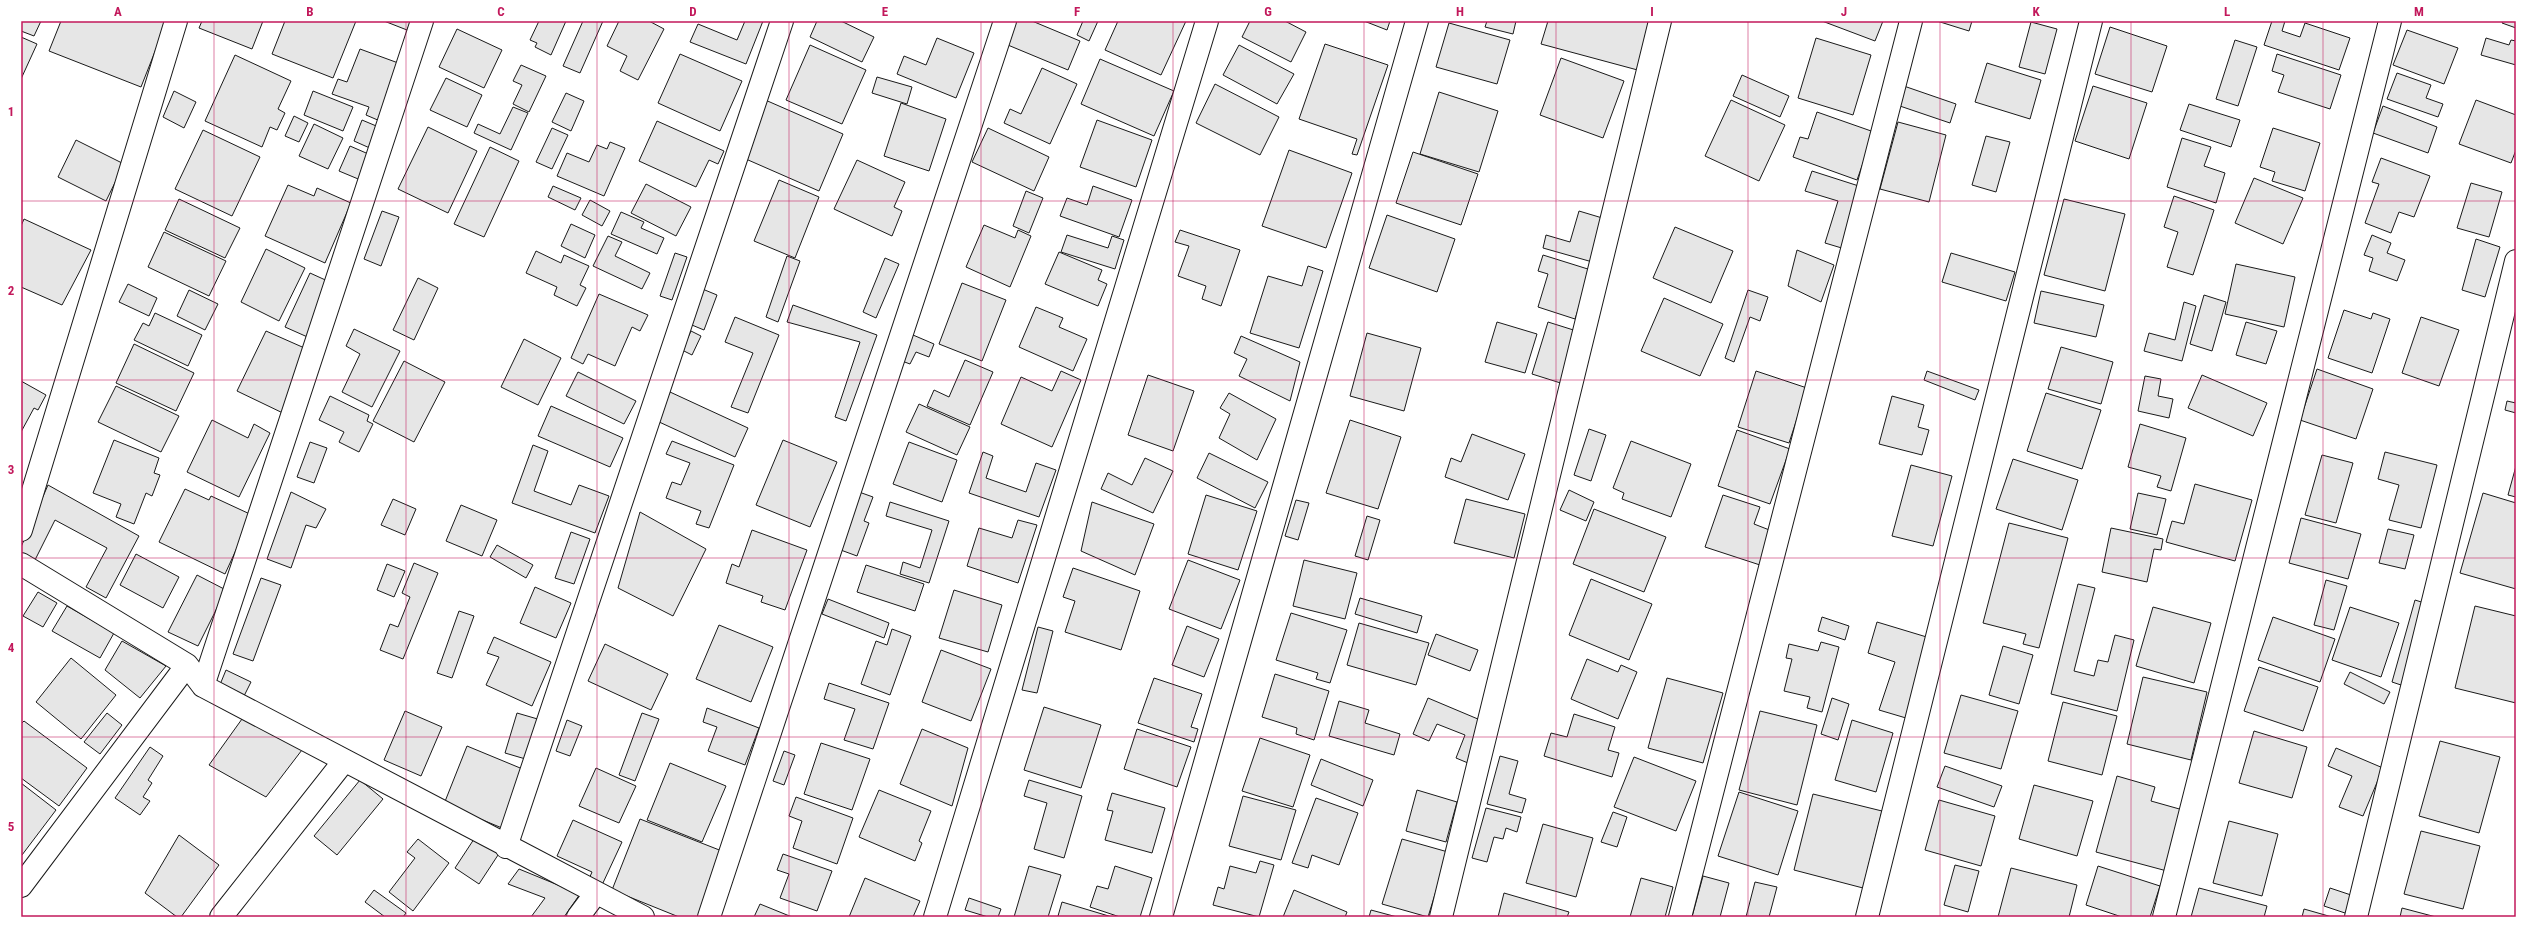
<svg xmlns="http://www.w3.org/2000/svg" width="2537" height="938" font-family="'Roboto Condensed',sans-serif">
<rect width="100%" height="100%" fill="#fff"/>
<path fill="#e6e6e6" stroke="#1a1a1a" d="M21,21h20l-7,15 -13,-5z
M61,21h106l-26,66 -92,-36z
M202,21h61l-11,28 -53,-21z
M285,21h71l-23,57 -61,-24z
M384,21h27l-4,9z
M539,21h27l-15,34 -16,-8 2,-4 -7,-3z
M583,21h20l-23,52 -17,-7z
M619,21h30l15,8 -26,51 -18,-9 7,-15 -20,-10z
M745,21h18l-17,43 -56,-22 8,-18 39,16z
M817,21h24l33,16 -12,25 -52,-25z
M1012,21h20l48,20 -12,29 -65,-27z
M1083,21h15l-9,20 -12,-6z
M1118,21h68l-25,54 -56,-25z
M1250,21h35l21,11 -15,30 -49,-25z
M1364,21h26l-3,9z
M1487,21h29l-3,13 -28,-7z
M1548,21h111l-14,51 -104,-28z
M1822,21h61l-8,20z
M1937,21h35l-3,10z
M2272,21h13l-3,10 18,6 5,-14 45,15 -11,32 -75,-25z
M2503,21h13v7l-14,-5z
M2031,22l26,7 -12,45 -26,-7z
M1449,23l61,17 -13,44 -61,-17z
M2110,27l57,19 -15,46 -57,-18z
M457,29l45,21 -18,38 -45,-21z
M2407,30l51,18 -14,36 -51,-19z
M21,37l16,7 -16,35z
M937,38l37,15 -18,45 -59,-24 7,-18 22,9z
M1816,38l55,17 -18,60 -55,-17z
M2486,38l23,7 2,-5 5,1v24l-35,-10z
M2235,40l22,7 -19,59 -22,-7z
M1325,44l63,21 -31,90 -5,-1 5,-15 -58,-20z
M810,45l56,25 -24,54 -56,-24z
M1239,45l55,29 -17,30 -54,-29z
M360,49l41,15 -21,57 -14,-6 3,-8 -37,-13 6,-15 9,3z
M680,54l62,27 -22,50 -62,-28z
M2277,54l64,21 -11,34 -52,-17 6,-17 -12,-4z
M235,55l56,26 -13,28 7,4 -8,17 -7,-3 -8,20 -57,-26z
M1561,58l63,23 -21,57 -63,-23z
M1100,59l74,32 -20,45 -73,-32z
M1987,63l54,17 -11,39 -55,-17z
M521,65l25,11 -17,36 -16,-8 9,-19 -9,-4z
M1042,68l35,16 -27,60 -46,-21 6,-14 11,5z
M2397,73l34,12 -5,13 17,6 -5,13 -51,-18z
M1742,75l47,21 -9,21 -47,-21z
M877,77l35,10 -5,17 -35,-11z
M446,78l36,17 -15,32 -37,-17z
M1215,84l64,33 -19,38 -64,-32z
M1898,84l58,20 -6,19 -59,-20z
M2093,86l54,17 -18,56 -54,-18z
M174,91l22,11 -12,26 -21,-11z
M313,91l40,16 -10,24 -39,-16z
M1439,92l59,19 -19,61 -59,-18z
M566,93l18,8 -13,30 -19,-9z
M763,99l80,35 -24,57 -80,-35z
M1731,100l54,25 -26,56 -54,-25z
M2476,100l40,15v35l-5,13 -52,-19z
M901,103l45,16 -17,52 -45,-15z
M2189,104l51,16 -9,27 -51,-17z
M2383,106l54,21 -9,26 -55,-20z
M513,107l15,6 -17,37 -37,-17 4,-9 22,10z
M1817,112l57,20 -17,48 -64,-23 7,-20 8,2z
M294,116l14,7 -9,19 -14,-6z
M362,120l19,8 -9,21 -18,-8z
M1097,120l55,20 -16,47 -56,-20z
M657,121l67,30 -6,13 -9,-4 -13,27 -57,-26z
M1898,122l48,13 -17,67 -49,-13z
M314,124l29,14 -15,31 -29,-13z
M428,127l49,24 -29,62 -50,-24z
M552,128l16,7 -16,34 -16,-7z
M988,128l61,29 -15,34 -62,-29z
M2273,128l47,15 -15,48 -33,-10 3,-9 -15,-5z
M203,130l57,27 -28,59 -57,-27z
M1986,136l24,6 -14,50 -24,-7z
M2182,138l29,9 -7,19 21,7 -9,30 -49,-16z
M76,140l48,24 -18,37 -48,-24z
M610,142l15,6 -21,48 -47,-20 10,-23 22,9 8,-17 10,4z
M350,146l23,10 -10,25 -24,-10z
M490,147l29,14 -35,76 -30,-13z
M1289,150l63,23 -26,75 -64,-22z
M1413,152l65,22 -17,51 -65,-22z
M2381,158l49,18 -16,41 -15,-5 -8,21 -26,-10 14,-39 -7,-2z
M857,160l48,22 -11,25 8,4 -10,25 -58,-27z
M1812,171l53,17 -20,61 -20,-6 13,-42 -33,-10z
M2254,178l49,20 -20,46 -48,-21z
M779,180l40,17 -24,61 -41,-17z
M2471,183l31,9 -13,45 -32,-9z
M646,184l45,23 -15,29 -45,-23z
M288,185l26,11 3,-8 34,15 -26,60 -60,-27z
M553,186l28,12 -6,12 -27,-13z
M1093,186l39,14 -13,37 -59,-21 7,-18 20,7z
M1026,191l17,7 -14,35 -16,-7z
M2174,196l40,14 -21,65 -26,-8 11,-35 -14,-5z
M179,199l61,29 -15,30 -60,-28z
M2064,199l61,15 -20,77 -61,-16z
M590,200l20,11 -8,15 -20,-11z
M382,211l17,6 -18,49 -17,-7z
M1579,211l30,9 -13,43 -53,-15 3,-13 24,7z
M621,212l23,10 -3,6 23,10 -7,16 -46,-20z
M1387,215l68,24 -18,53 -68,-24z
M24,219l67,31 -29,55 -41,-18v-61z
M571,224l24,11 -10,23 -24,-12z
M984,225l31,13 3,-8 13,6 -21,51 -44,-20z
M1675,227l58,24 -22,52 -58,-25z
M1180,230l60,20 -19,56 -19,-7 4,-13 -28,-10 11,-30 -14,-4z
M164,232l62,29 -17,35 -61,-29z
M1067,235l41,13 4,-12 12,4 -9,29 -54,-17z
M2372,235l19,8 -4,10 18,7 -8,21 -28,-10 4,-13 -9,-3z
M608,236l14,6 -7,14 35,17 -8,16 -49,-23z
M2476,239l24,8 -15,50 -23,-7z
M266,249l39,19 -26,53 -38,-19z
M1797,250l37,15 -13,37 -33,-16z
M536,251l25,12 3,-8 25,11 -9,19 6,3 -9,18 -23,-11 3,-8 -31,-14z
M1059,252l43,18 -4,10 9,4 -9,22 -53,-22z
M675,253l12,4 -15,43 -12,-4z
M1951,253l64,19 -9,29 -64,-19z
M1543,255l48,15 -16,49 -37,-12 10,-33 -10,-3z
M787,256l13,5 -22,61 -12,-5z
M885,258l14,6 -23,54 -13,-6z
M2236,264l59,13 -11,50 -59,-13z
M1308,266l15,5 -24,77 -49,-15 18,-57 34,10z
M310,273l22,10 -20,56 -27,-12z
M418,278l20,10 -24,52 -21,-10z
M962,283l44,17 -24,61 -43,-17z
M128,284l29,14 -8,18 -30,-14z
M700,288l17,7 -13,35 -17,-7z
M189,290l29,14 -13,26 -28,-14z
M1748,290l20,7 -8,24 -10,-4 -16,45 -9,-4z
M2041,291l63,14 -8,32 -62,-14z
M599,294l49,21 -8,16 -8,-4 -17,39 -27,-12 -5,10 -12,-6z
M2204,295l22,7 -14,49 -22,-7z
M1664,298l59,26 -23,52 -59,-25z
M2184,302l12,4 -14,55 -38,-10 5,-18 26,7z
M793,305l84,30 -31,86 -11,-4 25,-75 -73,-20z
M1036,307l27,11 -4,9 28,12 -14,32 -54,-24z
M2344,310l27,9 2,-6 17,6 -18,54 -44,-15z
M155,313l47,22 -14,31 -54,-26 9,-17 6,3z
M735,317l44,18 -31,78 -17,-6 22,-54 -28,-11z
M2421,317l38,13 -20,56 -37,-13z
M1497,322l40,12 -12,39 -40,-11z
M1548,322l35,11 -16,52 -35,-11z
M2246,322l31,9 -11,33 -30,-9z
M354,329l46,22 -28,56 -30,-15 18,-38 -14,-8z
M266,331l43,19 -22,65 -50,-24z
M691,331l10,5 -9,19 -10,-5z
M1367,333l54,15 -17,63 -54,-15z
M913,335l21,9 -5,13 -13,-5 -6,12 -8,-3z
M1241,336l59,26 -10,39 -51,-25 8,-17 -13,-6z
M524,339l37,19 -23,47 -37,-18z
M134,344l60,29 -18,38 -60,-28z
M2061,347l52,15 -12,42 -53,-15z
M965,360l28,12 -23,53 -43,-19 7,-16 15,7z
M404,361l41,21 -31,60 -41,-21z
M2317,369l56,20 -17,50 -56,-19z
M1061,371l20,9 -29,67 -51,-23 20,-47 31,14z
M1756,371l51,17 -18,55 -51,-16z
M1927,371l52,19 -4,10 -51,-20z
M578,372l58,29 -12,23 -58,-28z
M1148,375l46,16 -21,60 -45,-16z
M2202,375l65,28 -14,33 -65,-28z
M2145,376l16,3 -3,17 15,3 -4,19 -31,-7z
M21,381l25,14 -8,15 -4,-2 -13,24z
M116,386l63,30 -18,36 -63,-30z
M670,392l78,36 -13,29 -78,-36z
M1229,393l47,26 -19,41 -38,-22 11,-24 -10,-6z
M2046,393l55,17 -19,59 -55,-18z
M330,396l39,19 -2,6 6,3 -14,28 -20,-10 5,-10 -25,-12z
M1892,396l32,9 -6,22 11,3 -7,25 -43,-11z
M2507,401l9,2v10l-11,-3z
M919,404l51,23 -13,28 -51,-23z
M551,406l72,32 -13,29 -72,-31z
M212,420l36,18 6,-14 16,9 -31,64 -52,-25z
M1350,420l51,17 -23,72 -52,-16z
M2140,424l46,14 -15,53 -14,-4 4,-11 -33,-9z
M1589,429l17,6 -15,46 -17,-6z
M1737,430l53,19 -20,55 -52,-18z
M1472,434l53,20 -17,46 -63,-23 6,-19 10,4z
M114,440l45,18 -5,15 6,2 -8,21 -6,-3 -12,31 -18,-7 5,-13 -28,-11z
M783,440l54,22 -27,65 -54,-22z
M672,441l62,24 -25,63 -13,-4 5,-13 -35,-13 6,-16 9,3 9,-22 -24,-9z
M1631,441l60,23 -20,53 -49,-18 2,-6 -11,-5z
M310,442l17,6 -13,35 -17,-6z
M909,442l48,18 -15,42 -49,-18z
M533,445l15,6 -14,40 37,14 8,-20 30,11 -14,37 -83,-30z
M983,452l10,4 -7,22 40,14 10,-29 20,7 -17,47 -70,-24z
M2385,452l52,13 -16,63 -32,-8 10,-35 -21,-6z
M1209,453l59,29 -13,26 -58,-30z
M2322,455l31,8 -17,60 -31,-8z
M1145,458l28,13 -20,42 -52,-24 7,-16 24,12z
M2013,459l65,21 -16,50 -66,-21z
M1911,465l41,11 -19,70 -41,-10z
M2516,466v31l-8,-2z
M2195,484l57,16 -17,61 -69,-19 6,-21 12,3z
M48,485l91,51 -33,62 -20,-11 21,-39 -52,-28 -21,42 -13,-7v-8z
M185,489l24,11 2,-4 41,19 -27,59 -66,-32z
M1569,490l25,12 -8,19 -26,-11z
M291,492l35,17 -10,19 -10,-3 -15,43 -24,-9z
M859,492l14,5 -9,24 5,2 -12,33 -19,-7z
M2138,493l28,6 -9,36 -27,-6z
M2483,493l33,10v86l-56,-16z
M1206,495l51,16 -19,59 -50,-16z
M1723,495l37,12 -6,17 18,7 -12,34 -55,-18z
M393,499l23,10 -11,26 -24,-10z
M1466,499l59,15 -11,44 -60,-15z
M1296,500l13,3 -11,37 -13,-4z
M890,502l59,19 -20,62 -29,-9 3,-12 17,6 12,-38 -46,-14z
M1092,502l62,22 -19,51 -54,-24z
M461,505l36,15 -15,36 -36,-15z
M1594,509l72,28 -22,55 -71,-28z
M640,512l66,37 -33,67 -55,-28z
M1367,516l13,4 -12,40 -13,-4z
M2301,518l60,16 -13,45 -59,-16z
M1018,520l19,5 -19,58 -51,-17 12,-38 33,10z
M2009,523l59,15 -29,110 -16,-4 3,-10 -43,-11z
M2111,528l52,11 -2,11 -7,-1 -7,33 -45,-10z
M2388,529l26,6 -9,34 -26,-6z
M752,530l55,20 -22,60 -24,-8 2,-6 -37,-13 6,-19 7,3z
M571,532l19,7 -16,45 -19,-6z
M497,545l36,20 -7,13 -36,-21z
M136,554l43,23 -16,31 -43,-23z
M1188,560l52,20 -19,49 -52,-20z
M1304,560l53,13 -12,46 -52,-13z
M414,563l24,10 -35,86 -23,-9 10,-26 8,3 12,-30 -8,-4z
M387,564l18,7 -11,26 -17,-7z
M866,565l58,19 -9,27 -58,-19z
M1073,568l67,23 -19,59 -56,-18 10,-31 -12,-4z
M197,575l29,15 -28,56 -30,-14z
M261,578l20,7 -28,76 -20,-7z
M1591,579l61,25 -23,56 -60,-25z
M2326,580l21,6 -13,44 -20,-5z
M2078,584l17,4 -21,83 20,5 4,-16 10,2 7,-27 19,5 -17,71 -66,-17z
M535,587l36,16 -15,35 -36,-15z
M954,590l48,15 -14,47 -49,-14z
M38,592l19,11 -14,24 -20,-11z
M1360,598l62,18 -5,17 -62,-19z
M828,599l61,24 -5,15 -62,-24z
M2415,600l16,5 -24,82 -15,-5z
M67,606l47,27 -14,25 -48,-27z
M2475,606l41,10v87l-61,-15z
M2153,607l58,16 -17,60 -58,-17z
M2350,607l49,16 -18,54 -49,-17z
M459,611l15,5 -22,62 -15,-5z
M1291,613l56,17 -17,53 -14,-4 2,-6 -42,-13z
M1822,617l27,9 -4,14 -27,-9z
M2273,617l62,22 -15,43 -62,-22z
M1877,622l53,16 -24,80 -27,-8 16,-48 -27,-9z
M1359,623l70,20 -13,42 -69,-20z
M719,625l54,22 -22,55 -55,-23z
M1187,626l32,13 -15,38 -32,-12z
M1038,627l15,4 -16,62 -15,-3z
M892,629l19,7 -21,59 -29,-11 15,-43 11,4z
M1436,634l42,16 -8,21 -42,-16z
M494,637l57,25 -19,44 -46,-21 13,-28 -12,-4z
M122,641l44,25 -26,32 -35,-28z
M1821,642l18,5 -17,65 -15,-4 3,-11 -26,-6 8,-32 -6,-1 3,-14 29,7z
M605,644l63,30 -17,36 -63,-29z
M2003,646l30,9 -14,49 -30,-9z
M941,650l50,19 -20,52 -49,-19z
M71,658l45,37 -35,44 -45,-37z
M1587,659l31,13 3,-7 16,7 -19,47 -47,-20z
M2259,667l59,20 -15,44 -59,-20z
M226,670l25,12 -8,16 -24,-11z
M2350,672l40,20 -6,12 -40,-20z
M1275,674l54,17 -15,49 -18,-6 1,-6 -35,-11z
M2143,677l64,15 -16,68 -64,-16z
M1154,678l48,16 -11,33 7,2 -4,13 -56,-19z
M1667,678l56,15 -20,70 -55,-15z
M829,683l60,20 -16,46 -29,-9 11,-31 -31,-10z
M1961,695l57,16 -17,58 -57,-16z
M1428,698l57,24 -17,41 -12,-5 9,-23 -28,-11 -8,17 -16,-7z
M1832,698l17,6 -11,36 -17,-6z
M1339,701l30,9 -4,13 35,11 -6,21 -65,-19z
M2063,702l54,14 -15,59 -54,-14z
M1044,707l57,18 -20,63 -57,-18z
M707,708l52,20 -14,37 -37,-14 9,-24 -14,-5z
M405,711l37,16 -21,49 -37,-16z
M1760,711l57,14 -20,80 -58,-15z
M247,712l58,34 -39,51 -57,-32z
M107,713l15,12 -22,29 -16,-12z
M517,713l24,7 -12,40 -24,-7z
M642,713l17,6 -24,62 -16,-6z
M1574,714l41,13 -7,23 11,3 -7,24 -68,-21 7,-23 16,4z
M567,720l15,6 -12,30 -14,-5z
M1852,720l41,13 -17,59 -41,-12z
M24,721l63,47 -28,38 -38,-28v-54z
M922,729l46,19 -16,58 -52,-22z
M1137,729l54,18 -14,40 -53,-18z
M2254,731l53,16 -15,51 -53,-15z
M1260,738l50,17 -17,52 -51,-16z
M2440,741l60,16 -21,76 -60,-17z
M821,743l49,16 -18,51 -48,-16z
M467,746l58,24 -23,58 -58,-24z
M150,747l13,9 -15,24 4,3 -9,14 7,4 -10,14 -25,-17z
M2336,748l47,20 -20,48 -24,-9 13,-31 -24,-10z
M784,751l11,4 -11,30 -11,-4z
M1500,756l18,5 -9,33 17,5 -4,14 -35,-9z
M1634,757l62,24 -20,50 -62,-24z
M1321,759l52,21 -10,26 -52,-21z
M670,763l56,23 -24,56 -55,-22z
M1945,766l57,20 -8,21 -57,-20z
M596,768l40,18 -17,37 -40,-17z
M2117,776l38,11 -4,14 32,9 -16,61 -71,-19z
M360,780l23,19 -46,56 -23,-19z
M1029,780l53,16 -18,62 -30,-9 13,-46 -23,-7z
M21,783l35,27 -34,45h-1z
M2034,785l59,16 -16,55 -58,-17z
M879,790l52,21 -12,30 3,2 -7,18 -56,-24z
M1417,790l40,12 -11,40 -40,-11z
M1739,792l59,19 -20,64 -60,-19z
M1112,793l53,15 -13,45 -47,-13 8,-29 -6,-1z
M1813,794l69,17 -19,77 -69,-18z
M1243,796l53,14 -15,50 -52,-14z
M796,797l57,21 -16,46 -44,-16 9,-27 -13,-5z
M1316,798l42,15 -19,52 -27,-10 -4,13 -16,-5z
M1939,800l56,16 -14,50 -56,-16z
M1486,808l35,9 -4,15 -11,-4 -3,11 -9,-2 -7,25 -15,-4z
M1613,812l14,5 -10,30 -16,-5z
M640,819l87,34 -26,64h-22l-67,-27z
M573,820l49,22 -20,43 -13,-6 3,-7 -35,-16z
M2229,821l49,13 -16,62 -49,-13z
M1543,824l50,14 -17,59 -50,-14z
M2421,831l59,15 -17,63 -59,-15z
M179,835l40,30 -38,52h-4l-32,-24z
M476,836l24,16 -21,32 -24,-16z
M418,839l31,24 -36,48 -24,-19 26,-34 -8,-6z
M1402,839l46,13 -20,65 -46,-13z
M783,854l49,17 -15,40 -37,-13 9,-24 -12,-4z
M1260,861l14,4 -15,52 -46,-12 5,-18 6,2 6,-23 26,7z
M1955,865l24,6 -11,41 -24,-7z
M1029,866l32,9 -13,42h-34z
M1115,866l37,12 -12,39h-20l-30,-10 7,-21 11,3z
M2098,866l62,20 -10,31h-28l-36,-12z
M2011,868l66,17 -8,32h-71z
M519,869l61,25 -16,23h-33l14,-19 -37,-14z
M1703,876l26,7 -9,34h-28z
M865,878l55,23 -7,16h-64z
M1641,878l32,9 -8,30h-35z
M1755,882l22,5 -8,30h-23z
M2199,888l68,18 -3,11h-73z
M2330,888l30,10 -6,18 -30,-10z
M374,890l32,23 -3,4h-18l-20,-15z
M1294,890l53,22 -2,5h-62z
M1504,893l65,19 -2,5h-69z
M969,898l32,11 -3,8h-10l-23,-7z
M1062,902l50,15h-51l-3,-1z
M760,904l32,13h-38z
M2402,908l34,9h-36z
M2304,909l28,8h-30z
M1371,910l26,7h-28z"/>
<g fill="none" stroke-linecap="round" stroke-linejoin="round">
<defs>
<path id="street" d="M21,530l155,-509
M21,564l166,101 16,21 440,231
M203,686l219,-665
M506,847l276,-826
M21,886l166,-221
M221,917l123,-156
M578,917l18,-24
M709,917l296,-896
M935,917l272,-896
M1161,917l256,-896
M1441,917l219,-896
M1680,917l231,-896
M1867,917l224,-896
M2164,917l226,-896
M2356,917l160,-656"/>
</defs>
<use href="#street" stroke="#1a1a1a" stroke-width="24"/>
<use href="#street" stroke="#fff" stroke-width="22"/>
</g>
<path fill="none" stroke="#c2185b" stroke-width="1" stroke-opacity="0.55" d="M214,21v896M406,21v896M597,21v896M789,21v896M981,21v896M1173,21v896M1364,21v896M1556,21v896M1748,21v896M1940,21v896M2131,21v896M2323,21v896M21,201h2495M21,380h2495M21,558h2495M21,737h2495"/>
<rect width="2537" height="938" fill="none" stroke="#ffffff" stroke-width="44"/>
<rect x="22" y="22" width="2493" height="894" fill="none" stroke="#c2185b" stroke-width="1.5"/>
<g font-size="13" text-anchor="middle" font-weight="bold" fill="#c2185b">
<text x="118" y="16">A</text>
<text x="310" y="16">B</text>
<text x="501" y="16">C</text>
<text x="693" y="16">D</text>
<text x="885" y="16">E</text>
<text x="1077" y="16">F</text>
<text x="1268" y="16">G</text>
<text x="1460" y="16">H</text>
<text x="1652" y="16">I</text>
<text x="1844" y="16">J</text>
<text x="2036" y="16">K</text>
<text x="2227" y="16">L</text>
<text x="2419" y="16">M</text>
<text x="11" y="116">1</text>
<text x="11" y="295">2</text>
<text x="11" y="474">3</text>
<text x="11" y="652">4</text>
<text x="11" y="831">5</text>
</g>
</svg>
